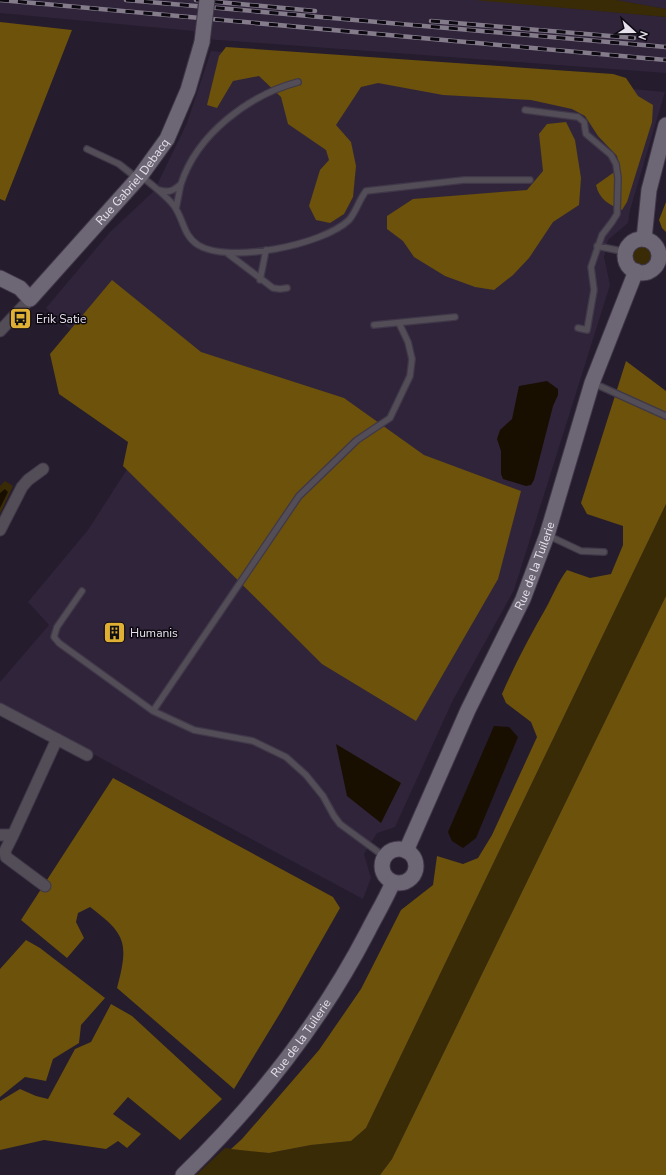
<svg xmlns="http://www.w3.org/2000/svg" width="666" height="1175" font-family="'Nunito Sans',sans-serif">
<rect width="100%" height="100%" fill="#251c2e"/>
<path fill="#30243b" d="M0,0h481l185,17v56l-461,-34 -3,6 -8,-14 -194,-18z
M616,0h50v9z
M211,51l454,41 -35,118 -2,13 -20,17 -4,17 6,28 -96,305 -62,112 -57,125 -18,6 -13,21 7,24 -8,21 -363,-195v-22l49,-57 -21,-23 60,-72 76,-118 -118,-104 64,-76 44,-41 33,-68z"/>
<path fill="#3a2b07" d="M474,0h142l50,9v8z
M633 256a9 9 0 1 1 18 0a9 9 0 1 1-18 0Z
M5,481l8,5 -13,28v-28z
M666,504v92l-274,563 -12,16h-184l29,-27 44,5 42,-8 40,-4 15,-13z"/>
<path fill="#6c520a" d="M0,22l72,8 -67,171 -5,-2z
M226,47l387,27 13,4 12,18 15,9 -1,17 -25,80 -5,8c-13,-5 -23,-11 -26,-25l24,-17 -3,-12 -19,-20 -13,-20 -13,-7 -41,-9 -88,-5 -65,-12 -17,4 -25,38 15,17 5,24 -3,31 -9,17 -14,9 -14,-3 -7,-14 11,-36 9,-10 -3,-10 -38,-26 -7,-27 -22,-21 -26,5 -16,27 -10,-3 12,-49z
M566,122l9,18 6,38 -2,27 -26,17 -24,36 -16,17 -19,15 -19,-3 -30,-11 -31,-19 -11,-16 -16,-12v-13l26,-17 114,-9 16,-19 -4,-37 8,-10z
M666,202v30l-4,-4 -3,-8z
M112,280l89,72 143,46 80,57 97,36 -23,88 -82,142 -94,-57 -199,-198 5,-24 -69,-48 -9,-40z
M626,361l40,30v113l-300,624 -15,13 -40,4 -42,8 -38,-4 11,-10 77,-89 42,-61 40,-79 32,-25 4,-29 26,8 15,-6 14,-23 45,-98 -6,-15 -25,-19 -4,-9c13,-30 28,-58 44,-86 7,-13 12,-26 21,-38l23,8 21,-4 12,-29v-19l-36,-12 -6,-11z
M666,596v579h-286l12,-16z
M113,778l220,119 7,11 -58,102 -48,79 -117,-101c12,-45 9,-54 -27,-81l-12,6 -2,9 8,16 -17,20 -46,-38z
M26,940l14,8 65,50 -24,27 -2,18 -26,16 -7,22 -21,-4 -25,20v-128z
M111,1004l21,12 90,83 -42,41 -52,-43 -15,17 28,20 -14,14 -9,-7 -12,8 -62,-9 -44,10v-49l20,-12 16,7 12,3 27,-50 16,-7z"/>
<path fill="#190f00" d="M547,381l11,8v6l-5,11 -19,74 -3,5 -5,1 -23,-7 -2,-5v-23l-4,-12 3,-9 12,-11 7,-33z
M5,489l3,3 -8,16v-15z
M494,726l15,1 9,10 -42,101 -13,10 -11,-7 -4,-9z
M336,744l65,39 -20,40 -34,-27z"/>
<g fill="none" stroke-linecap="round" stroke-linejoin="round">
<defs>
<path id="lane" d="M525,110l53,7 6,5 2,12 25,21 5,9 2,14 -1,36 -5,8 -10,13 -11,32 3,23 -7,40 -9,-2
M87,149l32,15 19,15
M141,176c10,8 30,23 35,33 8,13 8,27 22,36 31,19 125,0 151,-25 7,-8 10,-20 17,-29l98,-11h66
M159,190c10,3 14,1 22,-6
M176,208c2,-8 3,-16 5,-24 16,-50 68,-89 117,-102
M597,246l29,6
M227,253l46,35 7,1 7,-1
M260,280l6,-30
M374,325l81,-8
M593,383l73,33
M547,535l34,16 23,1
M82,591l-25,36 -3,10 5,6 94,68 41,19 59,11 33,16 20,18 17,21 11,20 6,8 45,33
M153,711l146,-215 58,-56 33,-22 20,-42 2,-17 -4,-17 -9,-19"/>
<path id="street" d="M658,258l8,1
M0,331l30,-32
M0,530l22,-43 6,-7 15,-11
M0,709l87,46
M0,835h13l44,-96
M13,835l-8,16 1,6 39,29"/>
<g id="secondary">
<path d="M644,239l5,-49 17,-65"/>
<circle cx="642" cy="256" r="17"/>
<path id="s1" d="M0,278l20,10 10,11 111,-124 26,-36 21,-49 14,-48"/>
<circle cx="399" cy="866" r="17"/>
<path id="s2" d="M406,851l62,-141 55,-111 24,-64 45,-152 44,-112"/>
<path id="s3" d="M183,1175c73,-71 138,-153 185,-244 8,-16 18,-32 25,-49"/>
</g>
</defs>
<use href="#lane" stroke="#403849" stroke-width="8"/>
<use href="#street" stroke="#403849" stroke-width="13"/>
<use href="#secondary" stroke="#403849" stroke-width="17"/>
<use href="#lane" stroke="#524d56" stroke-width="5.5"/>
<use href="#street" stroke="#524d56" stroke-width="11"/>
<use href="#secondary" stroke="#6d6674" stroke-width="15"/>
<defs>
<path id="rail" d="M0,0l666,60
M126,0l540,47
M196,0l119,11
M431,21l203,17"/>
</defs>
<use href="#rail" stroke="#847c8b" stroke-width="4.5"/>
<use href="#rail" stroke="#0c0810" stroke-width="3" stroke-dasharray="9" stroke-linecap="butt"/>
<defs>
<path id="secondary-bridge" d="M202,42l5,-42"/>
</defs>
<use href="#secondary-bridge" stroke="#403849" stroke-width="17" stroke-linecap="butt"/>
<use href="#secondary-bridge" stroke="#6d6674" stroke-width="15"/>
</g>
<defs>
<symbol id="bus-square" viewBox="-11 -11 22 22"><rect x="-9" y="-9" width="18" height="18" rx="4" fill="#e0b034" stroke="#0c0810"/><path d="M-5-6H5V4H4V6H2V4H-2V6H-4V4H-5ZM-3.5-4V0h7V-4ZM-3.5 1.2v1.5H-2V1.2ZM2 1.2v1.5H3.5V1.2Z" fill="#111"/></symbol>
<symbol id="building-square" viewBox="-11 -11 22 22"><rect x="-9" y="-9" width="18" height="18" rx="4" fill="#e0b034" stroke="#0c0810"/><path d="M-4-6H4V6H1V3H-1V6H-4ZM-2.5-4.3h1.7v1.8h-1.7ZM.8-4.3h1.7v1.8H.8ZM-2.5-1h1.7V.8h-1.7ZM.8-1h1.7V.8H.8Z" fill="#111"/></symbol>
</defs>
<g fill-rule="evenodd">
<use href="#bus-square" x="8" y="306" width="25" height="25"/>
<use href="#building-square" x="102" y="620" width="25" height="25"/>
</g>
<g text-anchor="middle" stroke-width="3" stroke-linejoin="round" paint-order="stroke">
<g font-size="12" fill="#e7e1ed" stroke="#0c0810">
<text dy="4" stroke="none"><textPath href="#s1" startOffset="193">Rue Gabriel Debacq</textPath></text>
<text dy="4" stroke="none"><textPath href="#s2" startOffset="313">Rue de la Tuilerie</textPath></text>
<text dy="4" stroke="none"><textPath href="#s3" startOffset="181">Rue de la Tuilerie</textPath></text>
</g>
<g font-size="12" fill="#e7e1ed" stroke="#0c0810" text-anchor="start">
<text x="36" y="323">Erik Satie</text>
<text x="130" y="637">Humanis</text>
</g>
</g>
<g transform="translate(634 32) rotate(111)" stroke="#0c0810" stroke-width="3" paint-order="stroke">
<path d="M0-3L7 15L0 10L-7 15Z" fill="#e7e1ed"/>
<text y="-6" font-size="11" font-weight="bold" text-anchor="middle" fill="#e7e1ed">N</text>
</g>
</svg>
